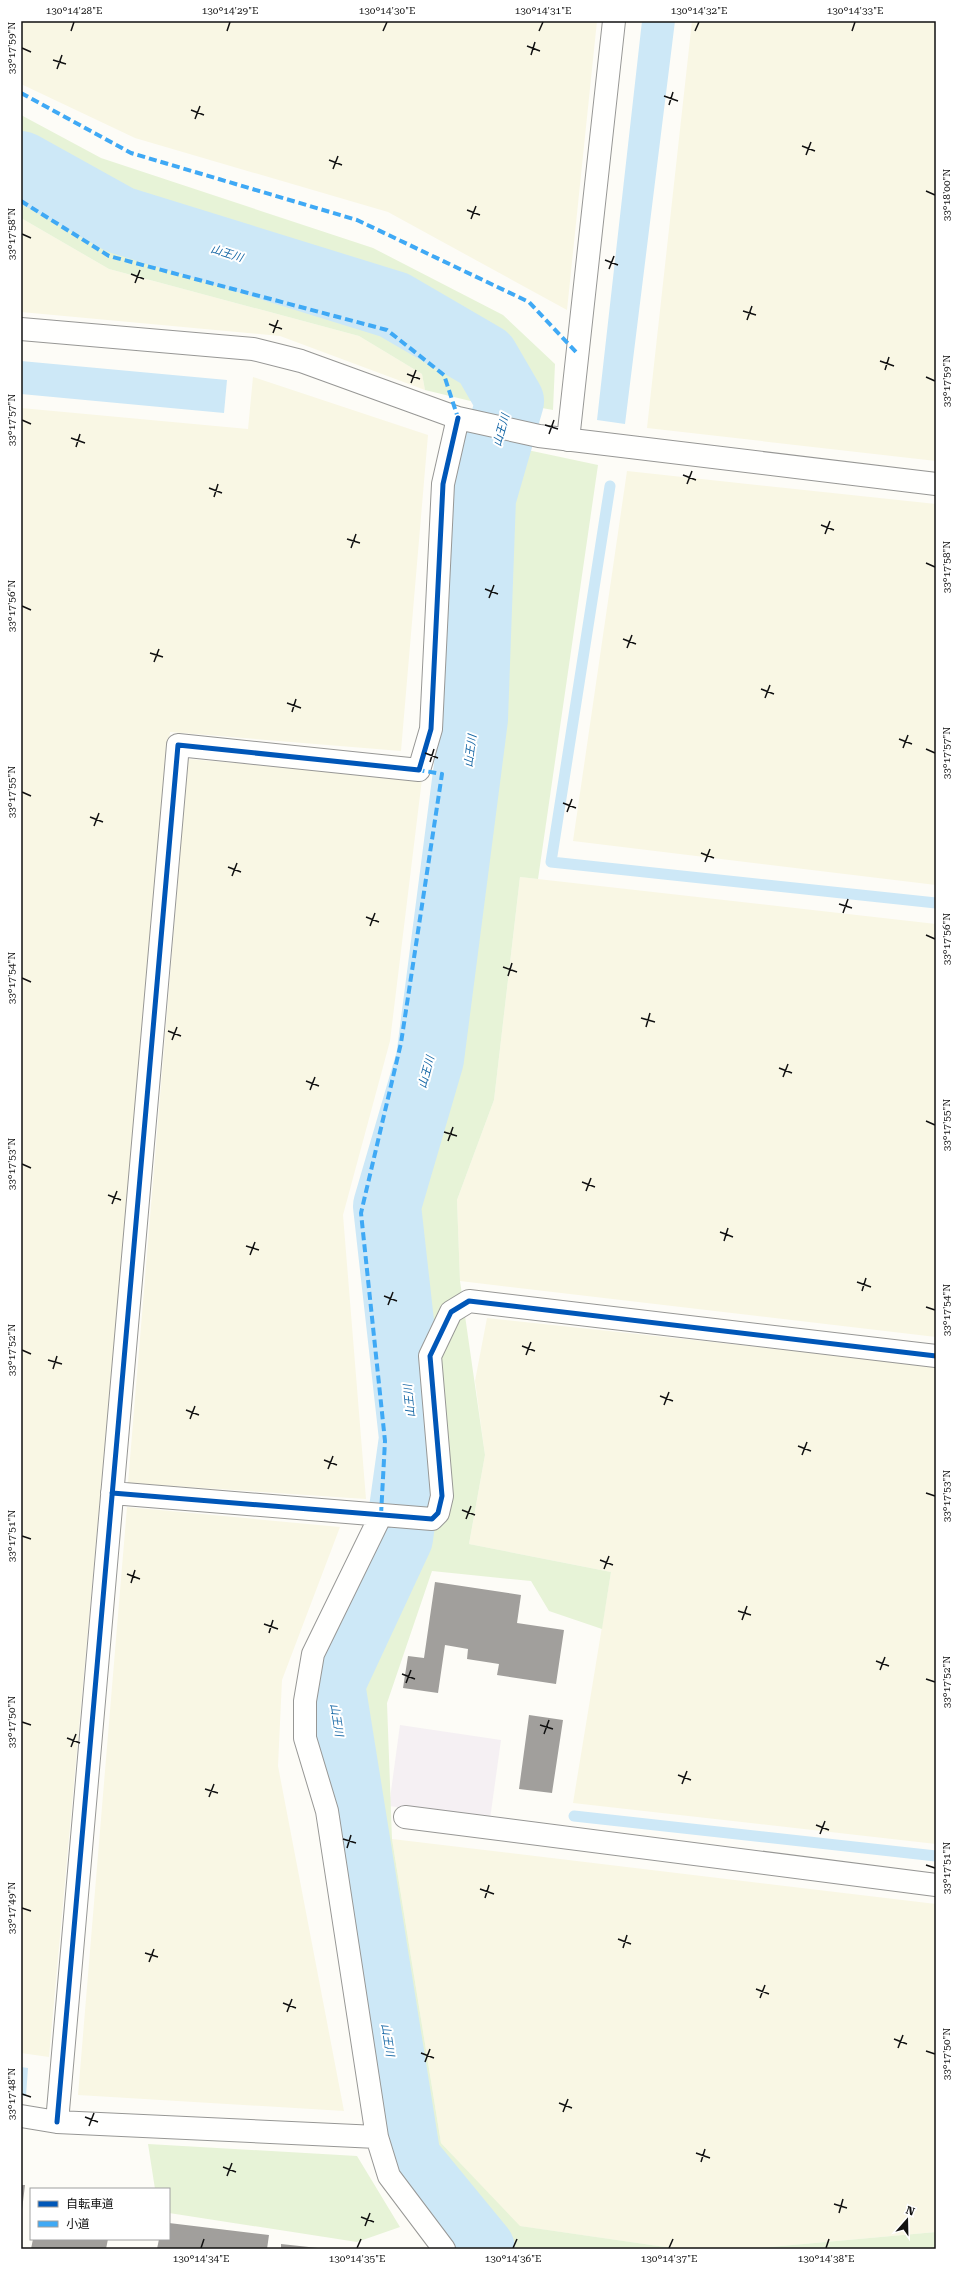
<svg xmlns="http://www.w3.org/2000/svg" width="957" height="2270" font-family="'Roboto Serif','Noto Sans JP',serif">
<rect width="100%" height="100%" fill="#fdfcf7"/>
<path fill="#f5f0f3" d="M400,1725l101,15 -11,79 -101,-13z"/>
<path fill="#f9f7e4" d="M21,21h576l-30,289 -179,-98 -253,-74 -114,-54z
M692,21h244v440l-289,-33z
M21,218l88,51 250,67 63,38 3,16 -145,-54 -259,-24z
M253,377l175,58 -27,316 -231,-19 -121,1325 -28,-4v-1645l227,21z
M627,471l309,33v381l-363,-44z
M188,759l234,20 -32,262 -47,174 23,284 -238,-16z
M520,877l416,47v413l-476,-56 -3,-81 37,-100z
M487,1318l449,48v478l-363,-41 38,-231 -142,-28 16,-89 -10,-74z
M127,1507l213,20 -58,153 -4,86 66,345 -266,-16z
M392,1839l544,65v328l-187,17h-70l-160,-23 -78,-83z"/>
<path fill="#e7f3d7" d="M21,115l80,43 272,90 130,67 52,49 -2,46 -22,-4 -36,-64 -118,-65 -245,-71 -111,-61z
M21,184l91,50 281,81 75,52 19,38 -62,-15 -3,-16 -63,-38 -250,-67 -88,-51z
M518,448l80,17 -60,414 -18,-2 -26,223 -37,100 3,81 25,174 -16,89 142,28 -9,57 -53,-18 -18,-30 -99,-10 -45,132 5,136 49,304 79,83 159,23h-157l-20,-4 -81,-92 -80,-465 64,-130 24,-68 -26,-290 40,-137 49,-354 7,-208z
M148,2144l209,12 43,71 -43,15 -188,-29v-24h-14z
M936,2232v17h-187z"/>
<path fill="#cde8f7" d="M642,21h33l-50,403 -28,-4z
M21,361l206,19 -3,33 -203,-19z
M21,2067l7,1 -2,28 -5,-1z"/>
<g fill="none" stroke-linecap="round" stroke-linejoin="round">
<path stroke="#cde8f7" stroke-width="11" d="M610,486l-59,376 385,41
M574,1816l362,40"/>
<path stroke="#cde8f7" stroke-width="68" d="M21,165l99,55 274,85 91,53 25,43 -28,97 -8,221 -44,340 -43,147 26,232 -14,100 -68,146 76,475 74,90"/>
</g>
<path fill="#a19f9c" d="M435,1582l86,13 -4,28 47,7 -8,54 -59,-9 2,-11 -32,-5 1,-10 -23,-4 -7,48 -35,-5 5,-32 16,2z
M529,1715l34,5 -11,73 -33,-4z
M21,2185h4l-3,25h-1z
M169,2223l100,12 -2,14h-110l2,-10h10z
M33,2239h75l-2,10h-75z
M281,2244l37,4v1h-37z"/>
<g fill="none" stroke-linecap="round" stroke-linejoin="round">
<defs>
<path id="minor" d="M21,329l232,20 48,12 157,57 81,18 397,48
M568,440l46,-419
M112,1493l320,26 6,-6 4,-17 -12,-140 21,-44 18,-11 467,55
M405,1817l531,68
M21,2116l36,6 320,15 12,39 55,73
M57,2122l121,-1377 241,25 12,-41 12,-245 15,-66
M377,2137l-50,-326 -22,-73v-37l8,-47 68,-139"/>
</defs>
<use href="#minor" stroke="#979795" stroke-width="24"/>
<use href="#minor" stroke="#fffffe" stroke-width="22"/>
<path stroke="#3fa9f5" stroke-width="4" stroke-dasharray="8 4" stroke-linecap="butt" d="M21,93l110,60 226,67 172,82 48,51
M21,201l88,55 278,74 57,45 14,43
M381,1515l4,-74 -24,-228 40,-170 41,-269 -23,-4"/>
<defs>
<path id="cycleway" d="M112,1493l320,26 6,-6 4,-17 -12,-140 21,-44 18,-11 467,55
M57,2122l121,-1377 241,25 12,-41 12,-245 15,-66"/>
</defs>
<use href="#cycleway" stroke="#fff" stroke-width="8"/>
<use href="#cycleway" stroke="#0057b8" stroke-width="5"/>
</g>
<path fill="none" stroke="#111" stroke-width="1.5" d="M71,31l3,-9M227,31l3,-9M383,31l4,-9M539,31l4,-9M695,31l4,-9M852,31l3,-9M527,46l13,5M22,48l9,4M531,55l4,-13M53,60l13,4M57,69l5,-14M664,96l14,5M669,105l4,-13M191,110l13,5M195,119l5,-13M802,146l13,5M806,155l5,-13M329,160l13,5M333,169l5,-13M926,191l9,4M467,210l13,5M471,219l5,-13M22,234l9,4M605,260l13,5M609,269l5,-13M131,274l13,5M135,283l5,-13M743,311l13,4M747,320l5,-14M269,324l13,5M273,333l5,-13M880,361l14,5M885,370l4,-13M407,374l13,5M926,377l9,4M411,383l5,-13M22,420l9,4M545,425l13,4M549,434l5,-14M71,438l14,5M76,447l4,-13M683,475l13,5M687,484l5,-13M209,488l13,5M214,497l4,-13M821,525l13,5M825,534l5,-13M347,539l13,4M351,548l5,-14M926,563l9,4M485,589l13,5M489,598l5,-13M22,606l9,4M623,639l13,5M627,648l5,-13M150,653l13,4M154,662l5,-13M761,689l13,5M765,698l5,-13M287,703l14,5M292,712l4,-13M899,739l13,5M903,748l5,-13M926,749l9,4M425,753l13,5M430,762l4,-13M22,792l9,4M563,803l13,5M567,812l5,-13M90,817l13,5M94,826l5,-13M701,853l13,5M705,862l5,-13M228,867l13,5M232,876l5,-13M839,904l13,4M843,913l5,-14M366,917l13,5M370,926l5,-13M926,935l9,4M503,967l14,5M508,976l4,-13M22,978l9,4M641,1018l14,4M646,1027l4,-14M168,1031l13,5M172,1040l5,-13M779,1068l13,5M783,1077l5,-13M306,1081l13,5M310,1090l5,-13M926,1121l9,4M444,1132l13,4M448,1141l5,-14M22,1164l9,4M582,1182l13,5M586,1191l5,-13M108,1195l13,5M112,1204l5,-13M720,1232l13,5M724,1241l4,-13M246,1246l13,4M250,1255l5,-13M857,1282l14,5M862,1291l4,-13M384,1296l13,5M388,1305l5,-13M926,1307l9,3M522,1346l13,5M22,1350l9,4M526,1355l5,-13M48,1360l14,4M53,1369l4,-13M660,1396l13,5M664,1405l5,-13M186,1410l13,5M190,1419l5,-13M798,1446l13,5M802,1455l5,-13M324,1460l13,5M328,1469l5,-13M926,1493l9,3M462,1510l13,5M466,1519l5,-13M22,1536l9,3M600,1560l13,5M604,1569l5,-13M127,1574l13,5M131,1583l4,-13M738,1611l13,4M742,1620l5,-14M264,1624l14,5M269,1633l4,-13M876,1661l13,5M880,1670l5,-13M402,1674l13,5M926,1679l9,3M406,1683l5,-13M22,1722l9,3M540,1725l13,4M544,1734l5,-14M67,1738l13,5M71,1747l5,-13M678,1775l13,5M682,1784l5,-13M205,1789l13,4M209,1797l5,-13M816,1825l13,5M820,1834l5,-13M343,1839l13,4M347,1848l4,-13M926,1865l9,3M480,1889l14,5M485,1898l4,-13M22,1908l9,3M618,1939l13,5M623,1948l4,-13M145,1953l13,4M149,1962l5,-13M756,1989l13,5M760,1998l5,-13M283,2003l13,5M287,2012l5,-13M894,2039l13,5M898,2048l5,-13M926,2051l9,3M421,2053l13,5M425,2062l5,-13M22,2094l9,3M559,2103l13,5M563,2112l5,-13M85,2117l13,5M89,2126l5,-13M696,2153l14,5M701,2162l4,-13M223,2167l13,5M227,2176l5,-13M834,2204l13,4M839,2213l4,-14M361,2217l13,5M365,2226l5,-13M201,2248l3,-9M357,2248l4,-9M513,2248l4,-9M669,2248l4,-9M826,2248l3,-9"/>
<g text-anchor="middle" stroke-width="4" stroke-linejoin="round" paint-order="stroke">
<g font-size="11" font-style="italic" fill="#1768a6" stroke="#fff">
<text transform="translate(227 253) rotate(17)" y="4">山王川</text>
<text transform="translate(501 430) rotate(-74)" y="4">山王川</text>
<text transform="translate(470 751) rotate(-83)" y="4">山王川</text>
<text transform="translate(426 1072) rotate(-75)" y="4">山王川</text>
<text transform="translate(409 1401) rotate(-96)" y="4">山王川</text>
<text transform="translate(337 1720) rotate(81)" y="4">山王川</text>
<text transform="translate(388 2040) rotate(81)" y="4">山王川</text>
</g>
</g>
<rect width="957" height="2270" fill="none" stroke="#ffffff" stroke-width="44"/>
<rect x="30" y="2188" width="140" height="52" fill="#ffffff" stroke="#a0a0a0"/>
<rect x="38" y="2201" width="20" height="6" fill="#0057b8" stroke="#a0a0a0"/>
<text x="66" y="2208" font-size="12" fill="#111111">自転車道</text>
<rect x="38" y="2221" width="20" height="6" fill="#3fa9f5" stroke="#a0a0a0"/>
<text x="66" y="2228" font-size="12" fill="#111111">小道</text>
<g transform="translate(907 2220) rotate(20)" stroke="#ffffff" stroke-width="3" paint-order="stroke">
<path d="M0-3L7 15L0 10L-7 15Z" fill="#111111"/>
<text y="-6" font-size="11" font-weight="bold" text-anchor="middle" fill="#111111">N</text>
</g>
<rect x="22" y="22" width="913" height="2226" fill="none" stroke="#111" stroke-width="1.5"/>
<g font-size="10" text-anchor="middle" fill="#111">
<text x="74" y="14">130°14'28"E</text>
<text x="230" y="14">130°14'29"E</text>
<text x="387" y="14">130°14'30"E</text>
<text x="543" y="14">130°14'31"E</text>
<text x="699" y="14">130°14'32"E</text>
<text x="855" y="14">130°14'33"E</text>
<text transform="translate(11 48) rotate(-90)" y="4">33°17'59"N</text>
<text transform="translate(946 195) rotate(-90)" y="4">33°18'00"N</text>
<text transform="translate(11 234) rotate(-90)" y="4">33°17'58"N</text>
<text transform="translate(946 381) rotate(-90)" y="4">33°17'59"N</text>
<text transform="translate(11 420) rotate(-90)" y="4">33°17'57"N</text>
<text transform="translate(946 567) rotate(-90)" y="4">33°17'58"N</text>
<text transform="translate(11 606) rotate(-90)" y="4">33°17'56"N</text>
<text transform="translate(946 753) rotate(-90)" y="4">33°17'57"N</text>
<text transform="translate(11 792) rotate(-90)" y="4">33°17'55"N</text>
<text transform="translate(946 939) rotate(-90)" y="4">33°17'56"N</text>
<text transform="translate(11 978) rotate(-90)" y="4">33°17'54"N</text>
<text transform="translate(946 1125) rotate(-90)" y="4">33°17'55"N</text>
<text transform="translate(11 1164) rotate(-90)" y="4">33°17'53"N</text>
<text transform="translate(946 1310) rotate(-90)" y="4">33°17'54"N</text>
<text transform="translate(11 1350) rotate(-90)" y="4">33°17'52"N</text>
<text transform="translate(946 1496) rotate(-90)" y="4">33°17'53"N</text>
<text transform="translate(11 1536) rotate(-90)" y="4">33°17'51"N</text>
<text transform="translate(946 1682) rotate(-90)" y="4">33°17'52"N</text>
<text transform="translate(11 1722) rotate(-90)" y="4">33°17'50"N</text>
<text transform="translate(946 1868) rotate(-90)" y="4">33°17'51"N</text>
<text transform="translate(11 1908) rotate(-90)" y="4">33°17'49"N</text>
<text transform="translate(946 2054) rotate(-90)" y="4">33°17'50"N</text>
<text transform="translate(11 2094) rotate(-90)" y="4">33°17'48"N</text>
<text x="201" y="2262">130°14'34"E</text>
<text x="357" y="2262">130°14'35"E</text>
<text x="513" y="2262">130°14'36"E</text>
<text x="669" y="2262">130°14'37"E</text>
<text x="826" y="2262">130°14'38"E</text>
</g>
</svg>
